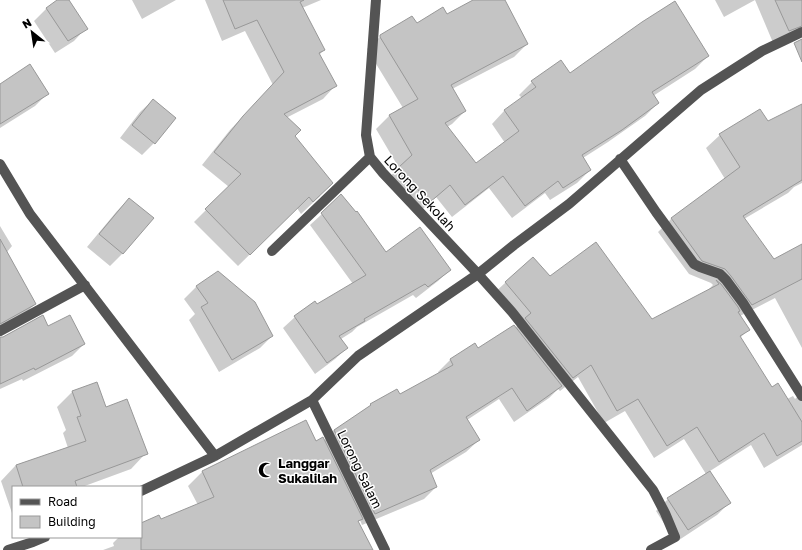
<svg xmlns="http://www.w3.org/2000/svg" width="802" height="550" font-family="'Golos Text',sans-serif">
<rect width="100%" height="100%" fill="#fff"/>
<path fill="#0003" d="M59,0h9l18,28 -12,13 -19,12 -21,-32 12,-12z
M132,0h44l-34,19z
M205,0h116l-19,8 22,42 -5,5 16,31 -12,13 -37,19 34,78 -19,18 -4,-6 -59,58 -44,-44 35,-35 -27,-22 28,-35 43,-45 -28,-54 -23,10z
M476,0h28l23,44 -13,13 -62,32 13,22 -13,13 -5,3 29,38 29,-22 -13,-19 12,-13 18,-13 -3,-3 13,-13 38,-7 138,-19 -13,13 -42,27 5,7 -13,13 -37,26 -25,16 7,12 -13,13 -27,17 -5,-7 -33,25 -23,-30 -37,29 -16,-20 -20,18 -30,-35 13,-12 -23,-39 13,-13 14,-8 -36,-59 14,-13 66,-21z
M715,0h40l-31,17z
M755,0h47v33l-28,12z
M0,85l48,8 -13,13 -35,22z
M153,100l1,43 -12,12 -22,-17 20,-26z
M802,105v78l-8,4 -6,6 -44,26 30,41 28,-5v93l-27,-50 -35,18 8,14 -8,8 31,50 16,11 6,-3 2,3 7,-7v53l-38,23 -13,-23 -41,26 20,31 -13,13 -41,27 -20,-31 12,-12 38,-25 -22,-35 -30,19 -29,-47 -21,12 -26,-46 -18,14 -2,-2 -9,9 -35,24 -15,-23 -32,21 12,20 -13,12 -36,22 6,13 -12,12 -62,26 -2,-5 -2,2 14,28h-269l11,-4 -1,-3 6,-6h22v-13l20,-3 37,-16 -10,-19 14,-14 104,-51 10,21 8,-1 10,-11 32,-21 5,-4 25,-15 3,5 40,-21 -1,-2 12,-12 25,-16 3,5 37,-21 3,-3 -26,-30 13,-12 28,-25 17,19 101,44 55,-29 7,-7 -2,-2 -22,-9 -31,-42 13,-13 54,-40 -19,-31 14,-13 47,-12z
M129,199l23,19 -30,36 -12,12 -23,-19 30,-36z
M322,214l64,39 64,17 -12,11 -22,17 -3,-3 -56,32 -5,5 -11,7 6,9 -12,11 -20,15 -32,-46 12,-11 19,-15 3,3 36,-21 -43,-59z
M0,226l12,20 -5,6 28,52 -12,12 -23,12z
M218,272l54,64 -12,12 -41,24 -30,-52 6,-6 -11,-15 12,-12z
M48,327l36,17 -12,12 -49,25 -1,-2 -22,10v-51z
M96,383l9,25 41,45 -15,16 -49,18h-69v29l-12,-35 15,-16 52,-17 -5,-15 3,-3 -9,-23 15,-15z"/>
<path fill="#c4c4c4" stroke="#989898" d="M57,0h12l19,29 -20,12 -22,-33z
M223,0h81l-4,2 25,48 -6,3 18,33 -53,28 17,16 -6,6 38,47 -20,19 -4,-5 -59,58 -45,-46 36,-35 -27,-22 29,-36 41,-44 -27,-52 -22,9z
M473,0h32l23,44 -77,41 15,26 -21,12 31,40 43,-32 -15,-21 32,-23 -5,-6 30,-21 9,13 72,-51 33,-21 34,55 -57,36 7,11 -37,27 -40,25 9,15 -28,18 -5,-7 -33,25 -22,-30 -38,29 -15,-20 -21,18 -30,-36 13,-12 -23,-40 29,-16 -38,-62v-2l32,-19 5,7 26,-16 4,7z
M775,0h27v26l-13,5z
M802,39v23l-8,-19z
M30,64l19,30 -49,30v-40z
M153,99l23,19 -21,26 -23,-19z
M802,104v76l-59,36 31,43 28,-15v35l-50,26 -21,-29 -6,-7 -23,-8 -31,-43 69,-51 -21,-33 41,-25 8,12z
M341,194l15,18 1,-1 29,41 34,-25 31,43 -23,17 -3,-3 -61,35 1,2 -26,15 9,12 -21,15 -33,-47 21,-15 2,3 49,-29 -45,-62z
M129,198l25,20 -31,36 -24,-20z
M0,239l36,65 -36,20z
M596,242l56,77 67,-35 -3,-4 5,4 17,23 2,4 -2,1 12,18 -10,6 32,51 6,-4 24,39v19l-25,15 -13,-23 -45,29 -22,-35 -30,19 -29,-47 -21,12 -26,-46 -18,13 -48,-60 6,-5 -26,-31 28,-25 17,19z
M218,271l37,31 18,34 -41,24 -31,-53 7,-4 -12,-17z
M43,315l5,11 22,-11 15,29 -50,26 -1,-2 -34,16v-47h3z
M514,325l48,61 -35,25 -15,-23 -46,29 14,23 -50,30 7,17 -62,27 -41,-84 37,-25 -1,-1 27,-15 3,5 53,-29 -3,-6 25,-16 3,5z
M97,382l9,25 21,-8 21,55 -73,27 2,6h-54l-7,-22 70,-24 -9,-24 4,-1 -9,-25z
M306,420l10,21 7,-4 40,82 -5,2 15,29h-232v-27l18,-8 2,4 53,-22 -12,-26z
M710,471l21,32 -43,27 -21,-32z"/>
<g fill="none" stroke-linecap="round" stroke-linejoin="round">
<path stroke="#545454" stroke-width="10" d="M376,0l-10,135 4,22 13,16 95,101 34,38 141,178 12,23 10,24 -24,13
M620,159l36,53 38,52 6,3 20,7 6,6 17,23 59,93
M0,164l30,50 185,242
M272,251l98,-94
M0,331l85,-46
M312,400l73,150
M141,491l74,-35 97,-56 46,-44 120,-82 36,-29 55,-41 132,-114 61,-39 40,-19
M8,550l25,-8 12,-5"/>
</g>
<defs>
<symbol id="mosque-bare" viewBox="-9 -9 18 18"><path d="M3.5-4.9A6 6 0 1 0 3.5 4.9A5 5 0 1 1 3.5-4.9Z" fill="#000" stroke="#fff" stroke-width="2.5" paint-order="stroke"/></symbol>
</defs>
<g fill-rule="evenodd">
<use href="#mosque-bare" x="255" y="459" width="22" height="22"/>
</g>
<g text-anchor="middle" stroke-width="3" stroke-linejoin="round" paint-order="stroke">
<g font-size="13" fill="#000" stroke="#fff">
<text transform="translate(420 193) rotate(47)" y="5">Lorong Sekolah</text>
<text transform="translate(360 469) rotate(64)" y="5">Lorong Salam</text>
</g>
<g font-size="13" font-weight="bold" fill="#000" stroke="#fff" text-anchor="start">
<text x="278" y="468">Langgar<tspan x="278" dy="15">Sukalilah</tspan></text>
</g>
</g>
<rect x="12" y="486" width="130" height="52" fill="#ffffff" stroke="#999999"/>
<rect x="20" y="499" width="20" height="6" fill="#545454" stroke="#999999"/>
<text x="48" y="506" font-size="12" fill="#000000">Road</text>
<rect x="20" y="516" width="20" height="12" fill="#c4c4c4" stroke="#999999"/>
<text x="48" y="526" font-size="12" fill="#000000">Building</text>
<g transform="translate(32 32) rotate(330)" stroke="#ffffff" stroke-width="3" paint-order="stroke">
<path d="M0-3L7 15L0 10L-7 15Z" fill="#000000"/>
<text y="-6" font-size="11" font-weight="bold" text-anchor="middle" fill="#000000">N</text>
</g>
</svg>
